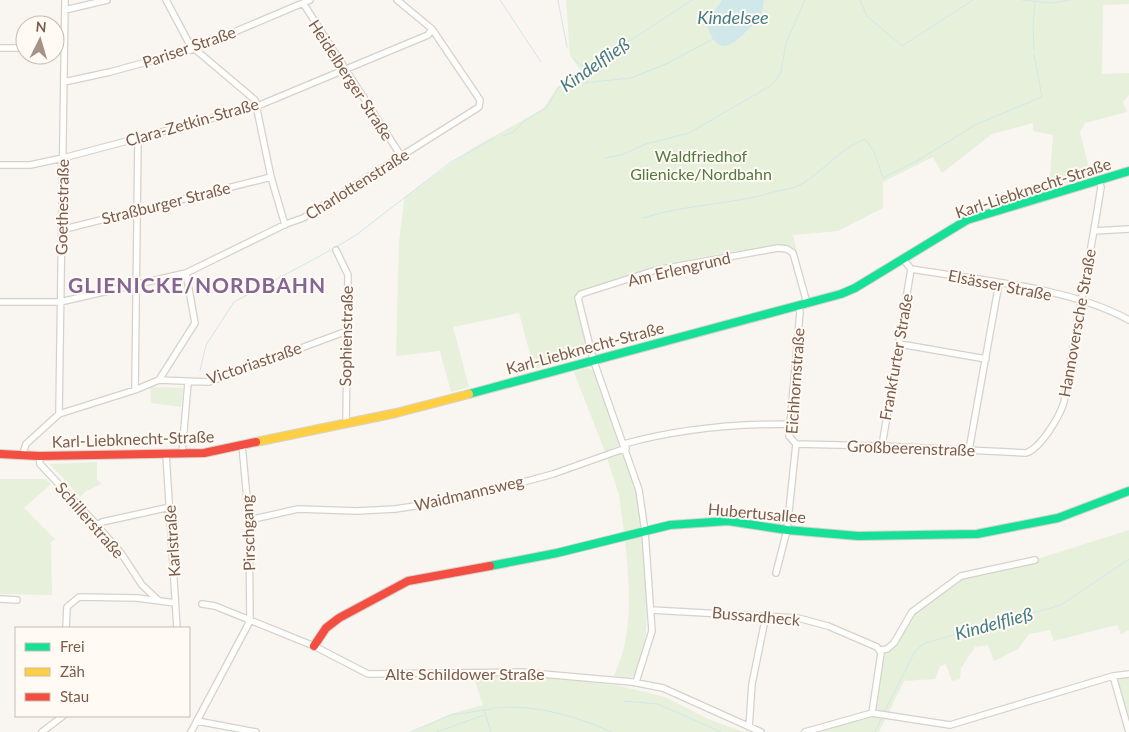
<svg xmlns="http://www.w3.org/2000/svg" width="1129" height="732" font-family="Lato,sans-serif">
<rect width="100%" height="100%" fill="#f9f5f0"/>
<path fill="#e7f0db" d="M566,0h156l-16,23 7,16 24,2c16,-17 24,-16 27,-41h365v4l-26,1 -1,69 27,-1v22l-6,7 4,10 -42,11 -5,9 11,44 -42,13 4,-54 -20,-4v-8l-41,11 -50,39 -9,-16 -50,25v26l-45,23 -45,4 5,21 -6,-8 -7,-2 -55,6 -71,13 -81,27 -4,5 14,54 -3,4 -51,14 -15,-56 -66,14 16,60 -18,5 -11,-41 -44,5 3,-114 5,-41 1,-4 66,-48 72,-40 15,-23 23,-15 -11,-16z
M588,368l5,2 27,71 -2,5 -13,6 -31,-80z
M150,387l33,1 -2,19 -30,-4z
M620,453l5,1 11,37 5,34 -3,5 -14,3 -5,-38 -12,-37z
M97,462v18l5,4 -16,7 -6,6 -30,-33z
M0,479h46l5,5 -27,24 31,31 -4,3 1,53 -52,-1z
M1129,530v100l-8,4 -4,-9 -63,16 -4,-11 -21,4 -11,15 -24,12 -6,-16 -13,2 -14,21 -1,11 -8,2 -6,-17 -6,2 -5,13 -31,2 -25,51h-61l58,-17v-18l8,-44 17,-15 14,-27 48,-34 74,-18z
M639,537l4,2c2,28 11,118 -10,137 -4,4 -13,0 -19,0 20,-45 16,-88 11,-135z
M1129,674v58l-16,-56z
M473,675l93,4 54,7 45,11 43,22 36,13h-332l38,-18 33,-9z"/>
<path fill="#d0e8ea" d="M722,0h42c-2,22 -7,21 -21,35 -21,19 -29,12 -37,-12z"/>
<g fill="none" stroke-linecap="round" stroke-linejoin="round">
<path stroke="#d0e8ea" stroke-width="1" d="M500,0l41,62
M558,0l9,47
M860,0l7,16 35,30 71,-46
M1022,0l29,3 19,-3
M1034,49l-1,-26 2,-20
M572,57l7,7 8,4
M564,85l67,-7 35,-14 47,-25
M503,136l11,-4 10,-11 23,-14 11,-19 134,-88
M604,158l17,-3 25,-11 43,-11 83,-48 9,-13 5,-29 19,-43
M643,218c43,-14 88,-13 131,-26 8,-2 18,-3 26,-7 24,-14 38,-35 65,-46l9,12 9,27 34,-17 58,-36 67,-28 -8,-43
M338,246l18,-11 95,-73 44,-24
M200,371l6,-26 28,-43 97,-52
M624,701l34,3 63,28
M494,708c42,-4 81,8 118,24
M484,709l7,23
M885,711l30,-60 10,-8 136,-38 68,-46
M410,732l41,-17 41,-6
M437,732l47,-17
M875,732l6,-13"/>
<defs>
<path id="street" d="M166,0l24,45 65,55 16,77 14,48
M303,3l98,153
M65,10l42,-10
M0,48h25
M55,48h9
M64,82l46,-10 84,-23 116,-49
M0,165h30l33,-7 192,-51 173,-72 4,-6
M61,230l210,-53
M1094,231l35,-2
M336,250l12,25 -2,149
M903,259l8,10c66,11 159,18 218,51
M0,302h60l126,-29
M900,344l86,15
M159,380l50,2 138,-51
M135,390l3,-252
M59,414l6,-414
M624,444c54,-15 109,-20 165,-20
M796,444l86,2 144,7c15,-5 34,-37 38,-51 11,-72 26,-143 37,-215l-2,-6
M882,446l29,-177
M969,450l30,-167
M182,453l6,-70
M166,454l11,174
M22,456l4,-12 33,-30 76,-24 24,-10 36,-57 -9,-50 100,-49 17,-6 176,-111 1,-7 -48,-71 -35,-29
M39,456l1,8 57,61 24,28 21,32 16,15
M249,520l49,-11 59,2 38,-2 66,-10 92,-25 73,-26
M97,525l5,-3 68,-15
M776,573l11,-43 9,-86 -7,-8 11,-124 -2,-7
M0,599l17,1
M202,604l13,2 99,40 54,28 152,-2 112,10 31,6 98,44
M651,610l147,8 30,8 49,21 4,6 -9,60
M66,628l1,-21 12,-10 58,1 38,5
M881,650l6,-1 7,-6 18,-31 49,-36 74,-16
M1113,676l16,56
M636,682l16,-51 -7,-99 -6,-42 -46,-131 -15,-61 3,-4 75,-24 122,-22 9,1 6,4 14,50
M197,721l59,11
M749,727l3,-43 14,-69
M42,732l21,-16
M191,732l59,-111 -1,-101 -7,-75
M805,732l67,-19 78,12 163,-49 16,-2"/>
<path id="fast" d="M469,394l372,-100 14,-6 112,-68 162,-49
M490,566l67,-13 113,-28 58,-4 59,9 71,6 119,-2 81,-16 71,-27"/>
<path id="slow" d="M256,442l140,-29 73,-19"/>
<path id="jam" d="M0,454l39,2 165,-3 52,-11
M314,646l12,-18 13,-10 69,-37 82,-15"/>
</defs>
<use href="#street" stroke="#d7d1cb" stroke-width="8"/>
<use href="#fast" stroke="#d9d2cb" stroke-width="10"/>
<use href="#slow" stroke="#d9d2cb" stroke-width="10"/>
<use href="#jam" stroke="#d9d2cb" stroke-width="10"/>
<use href="#street" stroke="#fefefd" stroke-width="5.5"/>
<use href="#fast" stroke="#16e098" stroke-width="8"/>
<use href="#slow" stroke="#ffcf43" stroke-width="8"/>
<use href="#jam" stroke="#f24e42" stroke-width="8"/>
</g>
<g text-anchor="middle" stroke-width="4" stroke-linejoin="round" paint-order="stroke">
<g font-size="16" fill="#7a5c4d" stroke="#fffaf3">
<text transform="translate(189 47) rotate(-19)" y="6">Pariser Straße</text>
<text transform="translate(351 80) rotate(57)" y="6">Heidelberger Straße</text>
<text transform="translate(192 122) rotate(-16)" y="6">Clara-Zetkin-Straße</text>
<text transform="translate(357 184) rotate(-32)" y="6">Charlottenstraße</text>
<text transform="translate(1033 188) rotate(-18)" y="6">Karl-Liebknecht-Straße</text>
<text transform="translate(166 203) rotate(-14)" y="6">Straßburger Straße</text>
<text transform="translate(62 207) rotate(-89)" y="6">Goethestraße</text>
<text transform="translate(679 269) rotate(-13)" y="6">Am Erlengrund</text>
<text transform="translate(1000 285) rotate(11)" y="6">Elsässer Straße</text>
<text transform="translate(1077 323) rotate(-80)" y="6">Hannoversche Straße</text>
<text transform="translate(346 336) rotate(-89)" y="6">Sophienstraße</text>
<text transform="translate(585 348) rotate(-15)" y="6">Karl-Liebknecht-Straße</text>
<text transform="translate(896 357) rotate(-80)" y="6">Frankfurter Straße</text>
<text transform="translate(254 363) rotate(-19)" y="6">Victoriastraße</text>
<text transform="translate(795 381) rotate(-86)" y="6">Eichhornstraße</text>
<text transform="translate(133 439) rotate(-2)" y="6">Karl-Liebknecht-Straße</text>
<text transform="translate(911 448) rotate(2)" y="6">Großbeerenstraße</text>
<text transform="translate(469 493) rotate(-13)" y="6">Waidmannsweg</text>
<text transform="translate(757 513) rotate(5)" y="6">Hubertusallee</text>
<text transform="translate(90 520) rotate(49)" y="6">Schillerstraße</text>
<text transform="translate(248 533) rotate(-92)" y="6">Pirschgang</text>
<text transform="translate(172 541) rotate(-94)" y="6">Karlstraße</text>
<text transform="translate(756 616) rotate(5)" y="6">Bussardheck</text>
<text x="465" y="680">Alte Schildower Straße</text>
</g>
<g font-size="16" fill="#537a41" stroke="#fffaf3">
<text x="701" y="162">Waldfriedhof<tspan x="701" dy="18">Glienicke/Nordbahn</tspan></text>
</g>
<g font-size="18" font-style="italic" fill="#437c86" stroke="#fffaf3">
<text x="733" y="24">Kindelsee</text>
<text transform="translate(595 65) rotate(-35)" y="6">Kindelfließ</text>
<text transform="translate(994 624) rotate(-15)" y="6">Kindelfließ</text>
</g>
<g font-size="21" font-weight="bold" letter-spacing="1" fill="#846695" stroke="#fffaf3">
<text x="197" y="293">GLIENICKE/NORDBAHN</text>
</g>
</g>
<rect x="15" y="627" width="175" height="90" fill="#fffaf3" stroke="#cabbb1"/>
<rect x="25" y="643" width="25" height="8" fill="#16e098" stroke="#cabbb1"/>
<text x="60" y="652" font-size="15" fill="#7a5c4d">Frei</text>
<rect x="25" y="668" width="25" height="8" fill="#ffcf43" stroke="#cabbb1"/>
<text x="60" y="677" font-size="15" fill="#7a5c4d">Zäh</text>
<rect x="25" y="693" width="25" height="8" fill="#f24e42" stroke="#cabbb1"/>
<text x="60" y="702" font-size="15" fill="#7a5c4d">Stau</text>
<g transform="translate(40 40) rotate(5)"><circle r="24" fill="#fffaf3" stroke="#cabbb1"/>
<path d="M0-4L9 19L0 12L-9 19Z" fill="#a69286"/>
<text y="-8" font-size="14" font-weight="bold" text-anchor="middle" fill="#7a5c4d">N</text>
</g>
</svg>
